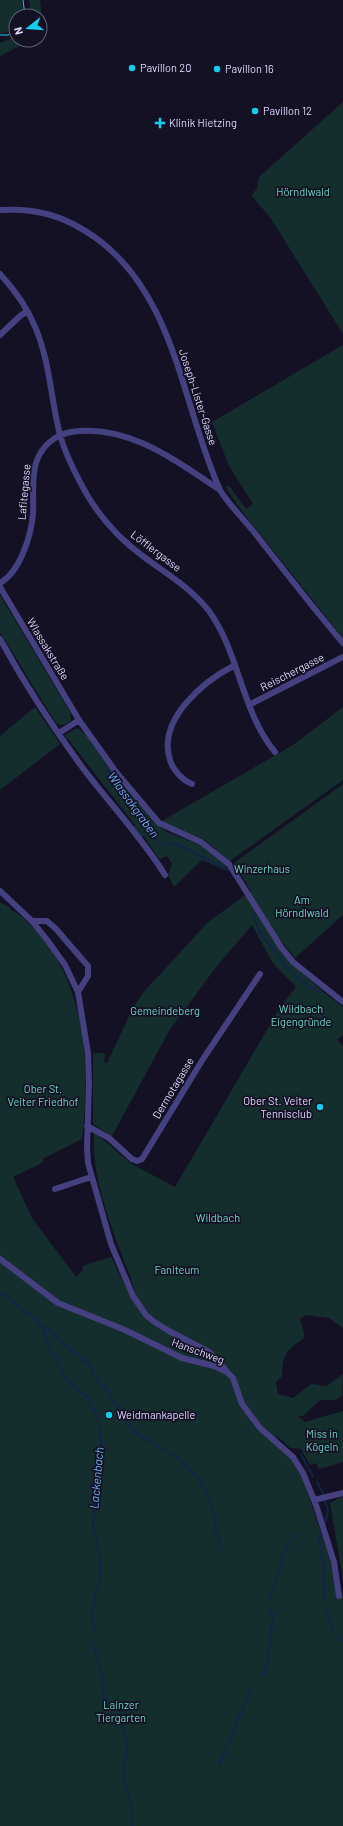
<svg xmlns="http://www.w3.org/2000/svg" width="343" height="1826" font-family="Barlow,sans-serif">
<rect width="100%" height="100%" fill="#151125"/>
<path fill="#142e2e" d="M0,0h21l2,9v7h-7v11c-5,5 -10,6 -16,6z
M29,0h11l2,19 -2,13v-16h-8z
M16,37v3h15l-31,16v-13z
M343,102v232l-73,-117 -19,-22 6,-6 2,-12z
M343,345v293l-105,-132 -13,-20h4l17,23 7,-5 -24,-38 -17,-44z
M0,595l70,117 1,8c-4,4 -10,7 -15,3l-56,-91z
M35,707l25,37 -60,46v-54z
M343,707v73l-113,81 -27,-22 -43,-17 133,-77z
M75,729h4l7,6 27,37 41,50 13,10 36,14 24,19 -2,5 -23,-10 -28,27 -6,-12 4,-11 -5,-8 -8,3 -15,-23 -2,1 -8,-10 1,-2 -67,-86h-2l-1,-4z
M343,784v131l-48,43 -20,-25 15,29 29,26 24,19v28l-6,5 6,6v282l-14,-10 -24,-3 -5,4 5,18c-19,15 -22,14 -23,39l-6,6 2,12 15,4 18,-14 16,2 16,-12 -1,22 -7,4h-15l-17,16h-5l7,6 38,-11v51l-24,7 -3,-6 -6,2 -9,-16 -11,-1 -14,-13 2,5 22,31 28,82 11,43h4v230h-343v-924l11,6 -1,1c13,7 23,17 32,29 45,54 48,133 40,201l-38,19 -2,5 -29,14 19,41 44,59 7,-7 -1,-4 29,-9 19,38 7,2c-17,-53 -46,-107 -43,-165l38,32 43,23 106,-181 15,-19 -24,-25 -20,-37 -35,41 -48,65 -57,105 -19,-12v-71h11l1,2 -1,7 3,1 26,-55 9,-14 66,-72 43,-31 -17,-28z
M343,1496v83l-13,-76z"/>
<g fill="none" stroke-linecap="round" stroke-linejoin="round">
<path stroke="#122448" stroke-width="2" d="M104,764l13,22 39,54 6,5
M168,845l5,-2 6,2 49,25
M252,912l9,23 16,18 9,14 25,21 9,4
M0,1292l33,25 10,11 9,26 4,2c5,21 16,30 33,42l1,6 8,12 4,31 -3,26 -3,10 -3,40 7,37v21l-5,11v7l-4,13 4,17
M43,1328h3l43,37 9,16 8,7 8,15 6,6 13,22 48,29 18,18 9,18 6,19 1,14 7,20
M301,1454l6,12
M309,1469l4,7
M317,1482l7,13
M324,1527l4,-16 -3,-11
M321,1534l-2,7 4,19 1,39
M269,1601c0,-11 5,-12 8,-22 1,-6 2,-10 6,-15l-1,-10 3,-3 9,-17
M325,1607l8,24 10,11
M94,1646l7,25 3,25 2,4 13,12 5,19 3,17 -4,29 9,31 -1,13 2,5
M261,1676l5,-6 7,-53 -3,-8
M220,1764l31,-76"/>
<path stroke="#454080" stroke-width="6" d="M0,210c38,-2 65,6 96,28 80,58 86,168 124,252 5,10 26,32 34,42 29,37 58,75 89,111
M0,274c15,16 28,35 36,55 14,34 15,71 24,106 5,17 12,32 20,47 15,30 38,56 64,75 23,17 47,31 65,54 31,43 32,100 66,141
M0,335l19,-18 8,-6
M0,583c20,-11 31,-47 33,-69 1,-17 -2,-34 3,-51 5,-16 18,-28 35,-31 56,-9 105,29 149,58
M0,587l79,133 37,52 43,51 42,19 28,22 52,83 12,15 50,40
M0,639c24,44 52,87 82,128 27,36 59,69 83,108
M249,705l94,-48
M59,733l20,-13
M192,784c-10,-4 -19,-14 -22,-24 -13,-41 34,-79 65,-95
M0,891l32,30 16,20 17,24 13,27 10,61 1,30 -2,64 1,16 23,81 22,52 13,19 7,6 16,10 40,21 8,7 10,13
M32,921h15l9,8 32,37v10l-10,16
M87,1126l22,12 23,21 5,2 5,-2 61,-100 57,-85
M55,1189l36,-12
M0,1259l58,44 67,27 57,28 32,8 13,6 6,6 9,26 18,24 33,29 10,16 13,32 18,57 5,34
M314,1500l29,-7"/>
<path stroke="#14cdec" stroke-width="1" d="M23,0l2,16
M0,35h8l8,-4"/>
</g>
<g fill="#14cdec" stroke="#151125" stroke-width="1.5">
<circle cx="132" cy="68" r="4"/>
<circle cx="217" cy="69" r="4"/>
<circle cx="255" cy="111" r="4"/>
<path d="M158 117h4v4h4v4h-4v4h-4v-4h-4v-4h4z"/>
<circle cx="320" cy="1107" r="4"/>
<circle cx="109" cy="1415" r="4"/>
</g>
<g text-anchor="middle" stroke-width="3.5" stroke-linejoin="round" paint-order="stroke">
<g font-size="11" fill="#ded8fc" stroke="#151125" text-anchor="start">
<text x="140" y="72">Pavillon 20</text>
<text x="225" y="73">Pavillon 16</text>
<text x="263" y="115">Pavillon 12</text>
<text x="169" y="127">Klinik Hietzing</text>
<text x="312" y="1105" text-anchor="end">Ober St. Veiter<tspan x="312" dy="13">Tennisclub</tspan></text>
<text x="117" y="1419">Weidmankapelle</text>
</g>
<g font-size="11" fill="#69d7c0" stroke="#151125">
<text x="303" y="196">Hörndlwald</text>
<text x="262" y="873">Winzerhaus</text>
<text x="302" y="904">Am<tspan x="302" dy="13">Hörndlwald</tspan></text>
<text x="301" y="1013">Wildbach<tspan x="301" dy="13">Eigengründe</tspan></text>
<text x="165" y="1015">Gemeindeberg</text>
<text x="43" y="1093">Ober St.<tspan x="43" dy="13">Veiter Friedhof</tspan></text>
<text x="218" y="1222">Wildbach</text>
<text x="177" y="1274">Faniteum</text>
<text x="322" y="1438">Miss in<tspan x="322" dy="13">Kögeln</tspan></text>
<text x="121" y="1709">Lainzer<tspan x="121" dy="13">Tiergarten</tspan></text>
</g>
<g font-size="11" fill="#ded8fc" stroke="#151125">
<text transform="translate(198 397) rotate(72)" y="4">Joseph-Lister-Gasse</text>
<text transform="translate(24 492) rotate(-85)" y="4">Lafitegasse</text>
<text transform="translate(156 551) rotate(37)" y="4">Löfflergasse</text>
<text transform="translate(48 649) rotate(59)" y="4">Wlassakstraße</text>
<text transform="translate(292 672) rotate(-27)" y="4">Reischergasse</text>
<text transform="translate(173 1088) rotate(-59)" y="4">Dermotagasse</text>
<text transform="translate(198 1351) rotate(20)" y="4">Hanschweg</text>
</g>
<g font-size="12" font-style="italic" fill="#6eb0f4" stroke="#151125">
<text transform="translate(133 805) rotate(54)" y="4">Wlassakgraben</text>
<text transform="translate(97 1478) rotate(-85)" y="4">Lackenbach</text>
</g>
</g>
<g transform="translate(28 28) rotate(253)"><circle r="19" fill="#151125" stroke="#65617b"/>
<path d="M0-3L7 15L0 10L-7 15Z" fill="#14cdec"/>
<text y="-6" font-size="11" font-weight="bold" text-anchor="middle" fill="#ded8fc">N</text>
</g>
</svg>
